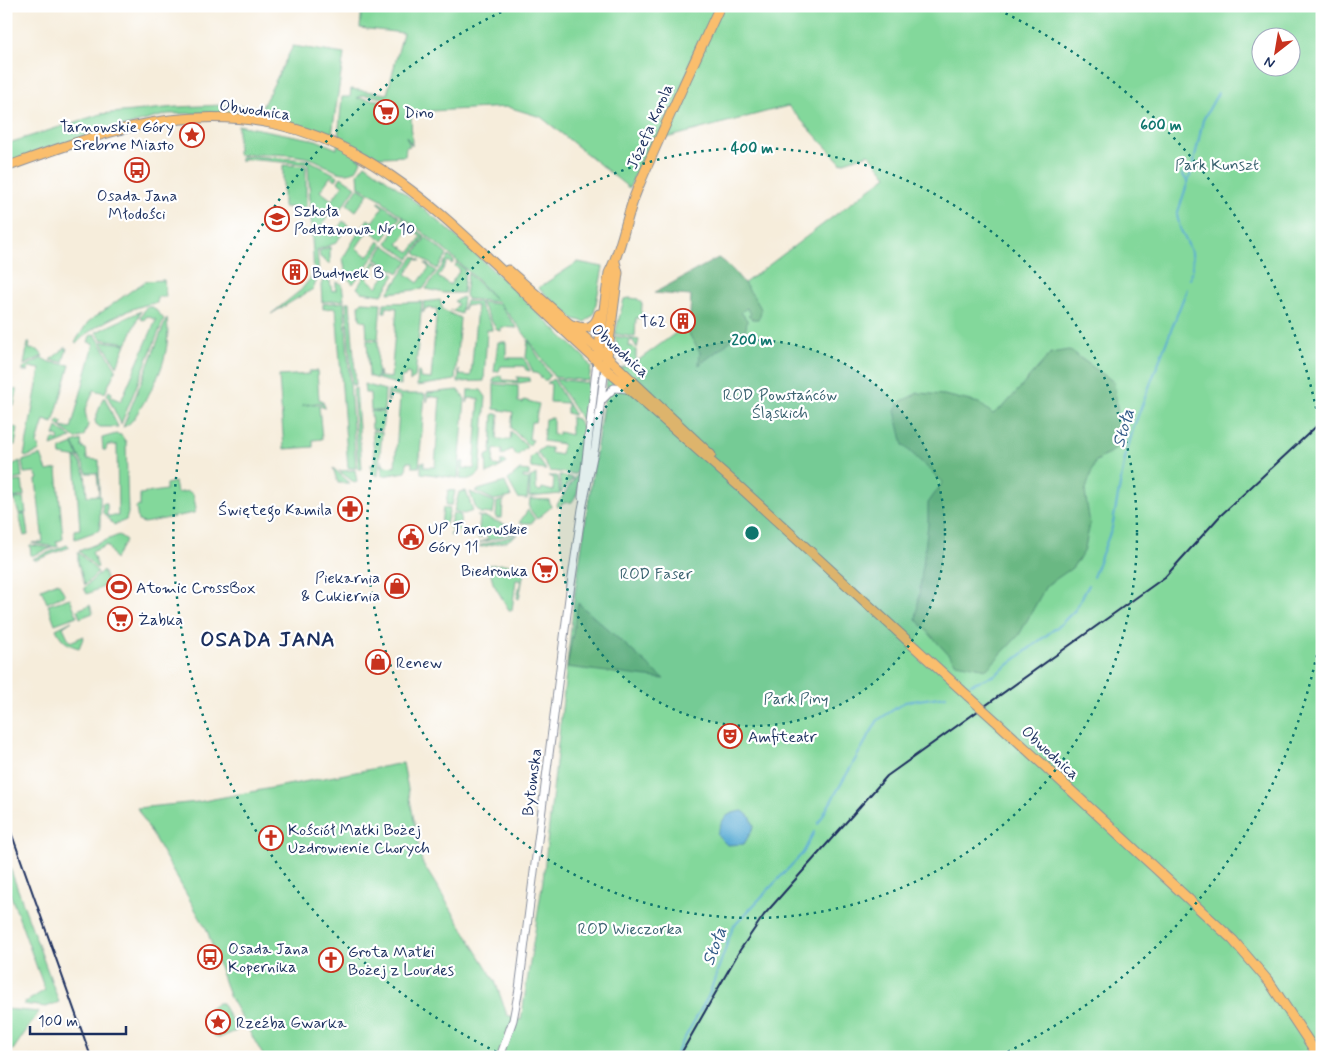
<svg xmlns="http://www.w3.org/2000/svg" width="1328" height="1063" font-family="Mynerve,sans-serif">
<rect width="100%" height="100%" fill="#fff"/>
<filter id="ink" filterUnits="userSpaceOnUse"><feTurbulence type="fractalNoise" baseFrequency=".02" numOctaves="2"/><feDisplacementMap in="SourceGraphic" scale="10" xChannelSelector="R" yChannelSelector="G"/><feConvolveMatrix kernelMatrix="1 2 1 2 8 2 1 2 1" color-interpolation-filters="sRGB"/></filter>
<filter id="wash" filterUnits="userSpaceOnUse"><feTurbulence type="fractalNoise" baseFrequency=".0096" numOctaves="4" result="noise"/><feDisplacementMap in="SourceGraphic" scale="20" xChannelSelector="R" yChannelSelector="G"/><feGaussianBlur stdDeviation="1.12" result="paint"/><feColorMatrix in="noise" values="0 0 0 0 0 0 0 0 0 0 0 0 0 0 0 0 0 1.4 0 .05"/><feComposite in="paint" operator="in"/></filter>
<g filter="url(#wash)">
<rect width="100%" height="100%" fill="#f6eddb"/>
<path fill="#83d89b" stroke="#4f847c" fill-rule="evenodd" d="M362,6h960v1051h-1058l-35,-61 -22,-66 -70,-122 61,-6 205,-39 19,99 73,119 12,34 14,5 22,-140 32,-288 33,-219 20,-8 -6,-6 -8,-23 25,4 -2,8 -4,-7 -3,-1 -1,7 3,-1 4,4v12l133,-97 118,-89 -18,-22 -28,9 -53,-57 -137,36 -22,46 -88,-71 -33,-10 -97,5 1,34 -6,-10 4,10 -4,1 -1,9 -49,2 5,2c-2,5 -4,11 -9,12 -15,5 -27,-9 -40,-13 -17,-6 -55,-5 -74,-4v-30l78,15 21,9 5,-52h8l1,-8 36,5 16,-61 -43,-5zM1260,38h30v30h-30zM365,95l20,3h1l-1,3 -28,-3z
M293,46l51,8 -12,80 -62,-14 -50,-7 -52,1 -118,33 -44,16v-14l6,-7 89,-28 75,-7 46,-2 34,2 4,4z
M254,156l54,4 30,16 -2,4 -5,-4 -11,15 12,9 11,-15 -5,-3 3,-5 15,10 -18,26 -6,-3 -12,18 12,9 11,-16 5,4 -12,18 -19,7 2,25 -6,14 -42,25 30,-24 13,-16 -6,-110 -64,-5 -3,2v-4z
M365,164c81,56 149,127 220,194l6,9 -2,14 -35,-4c-47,-75 -99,-123 -170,-174l-1,-3 -24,-13 -1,-14z
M283,165l23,1v42l-23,-1z
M358,188l10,6 -12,17 -9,-7z
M379,202l21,15 -17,23 -20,-14 5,-7 4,3 11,-15 -5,-4z
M402,218l14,11 -3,3 -4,-3 -11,15 12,8 11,-15 -5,-4 2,-2 7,5 -16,23 -22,-16z
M361,228l6,4 -11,16 12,9 11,-16 3,4 -29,39 -7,-8 -3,-18z
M426,237l21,18 -10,14 -22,-16z
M384,245l24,16 -9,12 -24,-14z
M330,247v17l-10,-7 -1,-6z
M414,256l7,5 -5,-2 -10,15 12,9 11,-15 -4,-5 11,8 -13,18 -35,4z
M449,256l5,5 -2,3 -4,-3 -10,16 12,8 10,-15 -5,-4 2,-3 8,7 -2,23h-19l-18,-4z
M374,261l7,4 -5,-2 -10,15 11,9 11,-15 -3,-5 10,8 -13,20 -20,-3 -5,-4z
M578,262l25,5 -9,47 -9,8 -11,-3 -36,-31z
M468,273l30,29 -31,-3 -2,-4z
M164,280l2,17h-9v6c-21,1 -66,23 -80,40l-2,-1 13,-20 47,-34 12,-7z
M323,280l7,1 2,10 4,-1v-8l6,2 2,16 -22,2 -1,-17z
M463,297l-2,17 -11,-4 3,1 5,-7 -4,-3z
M630,298l8,1 4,5 -1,14h-5l-1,19 -20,-3 9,-35z
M440,300l3,10 17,8 -5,62 -38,6 1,-14h2v6l11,1 6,-70 -11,-1 -3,5 1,-11z
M466,301l13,1c2,11 13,17 13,28h-5l-3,51 -26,1 1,-12 1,5 11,1 6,-70 -11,-1 -3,5z
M344,302l12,166h-8l-12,-160 -13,1v-5z
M346,302h4l6,83h-4z
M362,302l19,1 -3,36 -11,-1 -1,-16 -6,-3 -1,-14z
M422,302l-7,75 -5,5v-8l-4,-1 -1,3 -4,1v8l-23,-6 1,-8 1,6 11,1 6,-70 -11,-1v5h-3l1,-9z
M480,302l19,2 18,24 -16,-1v4l-4,-1z
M146,307h7l11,12 -43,105 -14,-29 2,-4 3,2 -1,4 10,4 35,-81 -9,-4 -3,4 -4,-1z
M141,311l-14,32 -26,-4 -5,-7z
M167,318c4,35 -8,61 -26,89 -5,8 -9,17 -18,20z
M95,334l21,35 -11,24 -11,-3 -9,21 3,14 -4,11 -8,3 -19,-15 1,-4 4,2 -1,5 10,2 23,-85 -6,-2 2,-6z
M367,340l11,1 -1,38 -8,-3z
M528,340l22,36 -3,4h-4l-5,-6 -5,-2 -7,-15z
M101,341l25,3 -9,22z
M498,342h8v16h18l6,13 -4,-1 -2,-4h-23l-2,5 -5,1z
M28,343h2l-1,6 9,1 5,6 -19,9z
M65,348h2l-4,14 -13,-2z
M42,358l7,4 21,3 -17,58 -9,-3 -7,23 3,8 -14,6 -2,-1 16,-87 -11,-2 -1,4h-5v-3z
M309,371h8l2,28 5,3 -22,3 22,-1 1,4 -6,-2 3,33 -9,1v7l-29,2 -5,-73 30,-2z
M501,375l2,5 15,1 -1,-4 13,1v3l-11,2 -26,-1 1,-4z
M553,379l21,35 -1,1 -6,-2v-10l-17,-1 1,-18 -4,-1z
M555,379l34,4 -4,42z
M364,384l21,6 -1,21 -13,-1 -1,-17h-5z
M494,384l24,2v16l5,1 1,-3 15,4 -4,18h-4l-2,17 4,1 -4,6 -18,-18 2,-16 -19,-3z
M592,384l-15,110 -5,8 -8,1 -6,4 -2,-1 23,-34z
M356,388l6,81h-4l-5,-80z
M11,389l6,1 -3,16 -6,-4z
M458,390l7,9 -7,79 -37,-5v-11h3v5h11l5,-69 -11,-2 -2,6v-9z
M468,390h13l5,7 -6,75c-5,7 -12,8 -20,7l1,-17h3l-1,6 11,1 5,-70 -10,-1 -2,5z
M388,391l13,3h24l-6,73h-7v-5h-5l-1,10 -24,4v-16l2,6 11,1 5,-70 -11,-2v7l-2,-1z
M103,398h2l13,29h-18l-4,-3 -1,-4z
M371,411l13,1 -2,18 -10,-1z
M493,414h6l-2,25 13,1 1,-9 16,16 -10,9 -6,-7 -9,7v-6l-8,-1 -1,16 8,1v-5h4l2,2 -20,11 -1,-18 5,-3z
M571,417l6,2 6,9 -6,43 -2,3 -25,-3 -13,-19 7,-5 7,1v5l10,2 2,-11 -20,-3 2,-22 8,-1v16l5,1 1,-3 12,3z
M13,427l5,1 -3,17h-6z
M57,427l14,11 -20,8 2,-7 5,2 1,-4 -5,-2z
M372,431l10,1 -4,44 -6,-3 -2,-8 5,-1z
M116,434l5,1 5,7 2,71 -2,7 -12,5 -11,-12 -1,-10h5v13h11l-1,-71h-10l-1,5h-3l-1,-12z
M81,440l1,8 4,1 1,10 12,1v34l-2,-21h-10l-14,-30z
M73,444l6,14 -19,-3 1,-6z
M535,453l11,17 -15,-2 -1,-10z
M41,455l6,16 10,-2 6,70 -7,3 2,4 -2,1 -24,-4 11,-1 -7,-62 2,-1 -3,-7 -11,1 -2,-12z
M75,458l4,2 6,13 2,23 13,-1v35l-25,9 -1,-9 6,-1z
M20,461l2,17 -13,3 -3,-13z
M333,468l17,15h-12z
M355,470l2,12 -2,1 -16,-12z
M520,470l9,1v5h-6v2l6,1 -2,20 -9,-1 -10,-18z
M536,474v16l5,1 1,-3 11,3 1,-13 -6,-2h9l3,18 -31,3 1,-19z
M559,475l14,3 -12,15z
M22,481l2,15 -11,2 -3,-16z
M175,482l2,11 11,-2 5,3 3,14 -2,5 -50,10 -6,-2 -2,-14 4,-1v-12l26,-4v-6z
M505,482l6,15 -17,3 -19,-9z
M448,490l7,1 -3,14h-6z
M466,491l7,20 -9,3 -10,-3 5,-19z
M470,492l25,10 -2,12 -13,-1 -4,-4z
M24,498l2,15 -7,1 -5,-15z
M530,499l19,1 2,7 -14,12 -8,-11z
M505,500l-2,1 -1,17h-6l1,-16z
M443,508l7,1 -4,15h-5z
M528,510l7,10 -4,3h-12z
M453,513l8,2 -2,15 -9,6 2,-5 -3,-4z
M25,514l3,21 -4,1 -5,-21z
M477,516c14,1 25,9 39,12l2,4 -39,11 9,-4 -2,-4 -8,4 2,-22z
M518,534l-11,7 -25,6 -3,-1z
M119,535l7,5 -11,19 -8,-14 -15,7 6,15 -2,1 -17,-17z
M30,545l22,3 -21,8z
M67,545l3,2 -34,13 -4,-1z
M78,552l20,20 -13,13 -7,-22z
M503,564l22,2 -6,33 -2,-1 4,-18h-5l-4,30h-3l-16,-27 -4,-18z
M103,570l4,12 -4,5 -16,7 -3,-6z
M58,582l7,13 -18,8 -6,-14z
M70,598l7,18 -22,8 -7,-19z
M90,605l3,8 -13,5 -3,-8z
M72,621l-9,6 7,15 14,-6 -5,12c-12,-3 -18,-8 -23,-19z
M6,857l53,145 -13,5 -23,-3 22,-14 -39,-108z
M218,1003h4l14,25v3l-17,7 -4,-2 -14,-21z
M6,1009l33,3 -26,38 -5,1z"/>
<path fill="#6ab883" stroke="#427470" d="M718,258c11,3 37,39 42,49 2,5 0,8 -2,12h-6l-4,-3 3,-2 -4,-6 -6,4 6,8 -1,9 -47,36 1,-13 -16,-26 1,-7 5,-5 1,-18 -37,-3z
M1069,350l45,32 6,50 -5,17 -20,13 -10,30 5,32 -6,28 -12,16 -26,18 -27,49 -32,34 -31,-6 -40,-44 12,-95v-21l15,-21 -40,-37 -8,-34 5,-9 18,-9 26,2 35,8 14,11 12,-9 46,-52z
M578,603l86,76 -97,-12z"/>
<path fill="#59abd4" stroke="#3a6d99" d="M743,811l8,7 3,9 -10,17 -17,1 -10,-10c5,-17 9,-22 26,-24z"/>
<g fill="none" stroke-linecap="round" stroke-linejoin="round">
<path stroke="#59abd4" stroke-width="2" d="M1182,173l6,10
M1190,279l3,-11 -1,-15 -12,-25 -3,-13 16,-49 10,-46 15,-27
M1093,577l19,-49 13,-70 9,-32 53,-137
M971,684l24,-9 66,-51 14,-14 14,-25
M818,824l60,-104 27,-18 41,-6
M674,1057l35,-62 24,-68 70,-74 11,-21"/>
</g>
</g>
<g filter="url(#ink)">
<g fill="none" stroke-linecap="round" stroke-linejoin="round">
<defs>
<path id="tertiary" d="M601,401l13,-13 13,1
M582,497l15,-136
M500,1057l13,-37 6,-31 50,-391 13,-89 13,-62 10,-79"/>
<path id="primary" d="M6,167c53,-19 108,-40 164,-47 157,-19 246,68 350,168 25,25 51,49 77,73
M508,270l99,87 -2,11"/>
<path id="trunk" d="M720,6c-28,61 -57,122 -83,184 -11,26 -15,59 -28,83l-12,88 145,128 226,207
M615,262l3,11 -11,84 104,98
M572,325c13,5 23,4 27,-11
M999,724l234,216 37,43 49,74"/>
</defs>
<use href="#tertiary" stroke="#888e9c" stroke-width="9"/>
<use href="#primary" stroke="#888e9c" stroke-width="11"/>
<use href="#trunk" stroke="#888e9c" stroke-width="11"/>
<use href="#tertiary" stroke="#fff" stroke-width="7"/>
<use href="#primary" stroke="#fabe6d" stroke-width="9"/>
<use href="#trunk" stroke="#fabe6d" stroke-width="9"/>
<path stroke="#1b2f5e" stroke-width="2" d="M6,818l85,239
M679,1057l61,-107 24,-35 123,-139 278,-199 55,-61 102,-95"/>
<defs>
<path id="trunk-bridge" d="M968,696l31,28"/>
</defs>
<use href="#trunk-bridge" stroke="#888e9c" stroke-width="11" stroke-linecap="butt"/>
<use href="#trunk-bridge" stroke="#fabe6d" stroke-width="9"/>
</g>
</g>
<circle cx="752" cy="533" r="193" fill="#0f766e" fill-opacity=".12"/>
<g fill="none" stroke="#0f766e" stroke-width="2.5" stroke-dasharray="2.5 5">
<circle cx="752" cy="533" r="193"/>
<circle cx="752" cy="533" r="385"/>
<path d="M1321 633A578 578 0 0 1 1001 1055M503 1055A578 578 0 0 1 512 7M992 7A578 578 0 0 1 1321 433"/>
</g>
<defs>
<symbol id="supermarket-ring" viewBox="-11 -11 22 22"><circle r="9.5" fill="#fff" stroke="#c8321e" stroke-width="1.5"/><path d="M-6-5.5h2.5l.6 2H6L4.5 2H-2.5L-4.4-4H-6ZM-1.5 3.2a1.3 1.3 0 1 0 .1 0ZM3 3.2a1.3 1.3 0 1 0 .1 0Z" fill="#c8321e"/></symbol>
<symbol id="sight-ring" viewBox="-11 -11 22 22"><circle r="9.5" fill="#fff" stroke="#c8321e" stroke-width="1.5"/><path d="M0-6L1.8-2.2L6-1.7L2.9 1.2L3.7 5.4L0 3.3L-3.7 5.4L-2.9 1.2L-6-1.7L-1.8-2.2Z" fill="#c8321e"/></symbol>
<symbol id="bus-ring" viewBox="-11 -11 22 22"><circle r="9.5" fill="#fff" stroke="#c8321e" stroke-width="1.5"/><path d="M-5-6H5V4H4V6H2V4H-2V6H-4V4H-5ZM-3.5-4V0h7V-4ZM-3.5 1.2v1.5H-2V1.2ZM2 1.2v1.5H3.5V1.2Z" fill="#c8321e"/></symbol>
<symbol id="school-ring" viewBox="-11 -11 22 22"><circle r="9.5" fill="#fff" stroke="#c8321e" stroke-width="1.5"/><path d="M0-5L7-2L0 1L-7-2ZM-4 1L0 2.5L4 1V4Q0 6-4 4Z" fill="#c8321e"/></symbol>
<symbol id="building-ring" viewBox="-11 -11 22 22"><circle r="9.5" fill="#fff" stroke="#c8321e" stroke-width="1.5"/><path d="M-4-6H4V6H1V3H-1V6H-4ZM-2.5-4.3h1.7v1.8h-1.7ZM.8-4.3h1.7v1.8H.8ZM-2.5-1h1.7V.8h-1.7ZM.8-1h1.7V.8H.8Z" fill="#c8321e"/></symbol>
<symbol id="pharmacy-ring" viewBox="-11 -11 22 22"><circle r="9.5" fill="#fff" stroke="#c8321e" stroke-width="1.5"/><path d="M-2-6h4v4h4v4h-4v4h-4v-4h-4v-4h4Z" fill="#c8321e"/></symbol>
<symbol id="civic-ring" viewBox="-11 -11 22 22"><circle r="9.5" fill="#fff" stroke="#c8321e" stroke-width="1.5"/><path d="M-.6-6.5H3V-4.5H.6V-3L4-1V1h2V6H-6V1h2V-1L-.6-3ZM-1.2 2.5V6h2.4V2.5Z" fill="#c8321e"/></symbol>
<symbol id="shop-ring" viewBox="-11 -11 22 22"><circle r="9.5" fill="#fff" stroke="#c8321e" stroke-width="1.5"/><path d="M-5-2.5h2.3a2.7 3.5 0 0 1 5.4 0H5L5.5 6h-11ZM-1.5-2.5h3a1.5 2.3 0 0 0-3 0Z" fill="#c8321e"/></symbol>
<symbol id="stadium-ring" viewBox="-11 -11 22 22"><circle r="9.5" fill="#fff" stroke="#c8321e" stroke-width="1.5"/><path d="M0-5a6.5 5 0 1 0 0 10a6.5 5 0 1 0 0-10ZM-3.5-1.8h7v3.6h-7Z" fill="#c8321e"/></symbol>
<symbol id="theatre-ring" viewBox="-11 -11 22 22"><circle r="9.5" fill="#fff" stroke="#c8321e" stroke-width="1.5"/><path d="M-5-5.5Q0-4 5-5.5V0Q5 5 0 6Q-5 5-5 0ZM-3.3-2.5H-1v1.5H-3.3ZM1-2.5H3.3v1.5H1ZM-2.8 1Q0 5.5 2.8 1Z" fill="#c8321e"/></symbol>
<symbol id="church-ring" viewBox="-11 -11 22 22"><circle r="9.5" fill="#fff" stroke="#c8321e" stroke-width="1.5"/><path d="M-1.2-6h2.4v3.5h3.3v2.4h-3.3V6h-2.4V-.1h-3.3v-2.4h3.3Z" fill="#c8321e"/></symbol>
</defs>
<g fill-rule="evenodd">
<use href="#supermarket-ring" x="372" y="98" width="28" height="28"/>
<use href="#sight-ring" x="178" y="121" width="28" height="28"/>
<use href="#bus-ring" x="123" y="156" width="28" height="28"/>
<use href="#school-ring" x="263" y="205" width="28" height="28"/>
<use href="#building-ring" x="281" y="258" width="28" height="28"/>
<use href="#building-ring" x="669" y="307" width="28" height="28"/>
<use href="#pharmacy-ring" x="336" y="495" width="28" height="28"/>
<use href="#civic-ring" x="397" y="523" width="28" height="28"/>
<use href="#supermarket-ring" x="531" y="556" width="28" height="28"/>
<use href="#shop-ring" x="383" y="572" width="28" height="28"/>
<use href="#stadium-ring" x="105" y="573" width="28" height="28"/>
<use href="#supermarket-ring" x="106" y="605" width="28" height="28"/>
<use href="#shop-ring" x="364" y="648" width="28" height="28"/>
<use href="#theatre-ring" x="716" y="722" width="28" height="28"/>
<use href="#church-ring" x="257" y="824" width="28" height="28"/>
<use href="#bus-ring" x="196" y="943" width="28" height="28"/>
<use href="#church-ring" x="317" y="946" width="28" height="28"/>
<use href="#sight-ring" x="204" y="1008" width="28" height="28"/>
</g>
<g text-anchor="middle" stroke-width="4.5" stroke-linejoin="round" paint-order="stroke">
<g font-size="16" fill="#1b2f5e" stroke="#fff">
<text transform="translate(255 109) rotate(8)" y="6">Obwodnica</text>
<text transform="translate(649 126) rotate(-66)" y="6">Józefa Korola</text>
<text transform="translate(621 350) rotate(42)" y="6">Obwodnica</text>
<text transform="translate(1051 752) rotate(42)" y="6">Obwodnica</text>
<text transform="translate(531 782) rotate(-83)" y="6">Bytomska</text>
</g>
<g font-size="16" fill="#1b2f5e" stroke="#fff" text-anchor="start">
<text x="404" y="118">Dino</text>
<text x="174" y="132" text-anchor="end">Tarnowskie Góry<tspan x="174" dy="18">Srebrne Miasto</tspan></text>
<text x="137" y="201" text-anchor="middle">Osada Jana<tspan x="137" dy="18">Młodości</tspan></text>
<text x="294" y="216">Szkoła<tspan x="294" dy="18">Podstawowa Nr 10</tspan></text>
<text x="312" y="278">Budynek B</text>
<text x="666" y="327" text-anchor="end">T62</text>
<text x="332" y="515" text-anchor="end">Świętego Kamila</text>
<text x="428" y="534">UP Tarnowskie<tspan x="428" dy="18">Góry 11</tspan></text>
<text x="528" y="576" text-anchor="end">Biedronka</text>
<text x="380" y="583" text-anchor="end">Piekarnia<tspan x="380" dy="18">&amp; Cukiernia</tspan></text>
<text x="136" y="593">Atomic CrossBox</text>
<text x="138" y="625">Żabka</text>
<text x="396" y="668">Renew</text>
<text x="748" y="742">Amfiteatr</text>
<text x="288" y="835">Kościół Matki Bożej<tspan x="288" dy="18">Uzdrowienie Chorych</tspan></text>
<text x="228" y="954">Osada Jana<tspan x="228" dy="18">Kopernika</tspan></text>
<text x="348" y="957">Grota Matki<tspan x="348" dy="18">Bożej z Lourdes</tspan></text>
<text x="236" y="1028">Rzeźba Gwarka</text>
</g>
<g font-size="16" fill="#3a6270" stroke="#fff">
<text x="1217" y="170">Park Kunszt</text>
<text x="780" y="400">ROD Powstańców<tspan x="780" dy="18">Śląskich</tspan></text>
<text x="656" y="579">ROD Faser</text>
<text x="796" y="704">Park Piny</text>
<text x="630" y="934">ROD Wieczorka</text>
</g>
<g font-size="18" font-style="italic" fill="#315a87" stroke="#fff">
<text transform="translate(1123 428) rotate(-74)" y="6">Stoła</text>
<text transform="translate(714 946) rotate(-69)" y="6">Stoła</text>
</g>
<g font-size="21" font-weight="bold" letter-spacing="1" fill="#1b2f5e" stroke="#fff">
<text x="268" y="646">OSADA JANA</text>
</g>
</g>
<circle cx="752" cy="533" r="8" fill="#0f766e" stroke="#fff" stroke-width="2.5"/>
<g font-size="15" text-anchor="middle" font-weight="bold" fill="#0f766e" stroke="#fff" stroke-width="4.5" stroke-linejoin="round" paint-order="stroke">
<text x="1161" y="130">600 m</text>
<text x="752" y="153">400 m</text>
<text x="752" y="345">200 m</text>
</g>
<rect width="1328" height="1063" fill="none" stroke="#fff" stroke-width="25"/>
<g transform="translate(1276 52) rotate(211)"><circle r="24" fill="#ffffff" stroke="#a4acbf"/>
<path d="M0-4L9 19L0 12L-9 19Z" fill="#c8321e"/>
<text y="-8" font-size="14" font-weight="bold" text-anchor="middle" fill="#1b2f5e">N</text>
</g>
<path d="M30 1026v8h96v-8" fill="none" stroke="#1b2f5e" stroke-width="2.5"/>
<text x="38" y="1026" font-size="15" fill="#1b2f5e" stroke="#ffffff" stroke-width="4" paint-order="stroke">100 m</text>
</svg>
